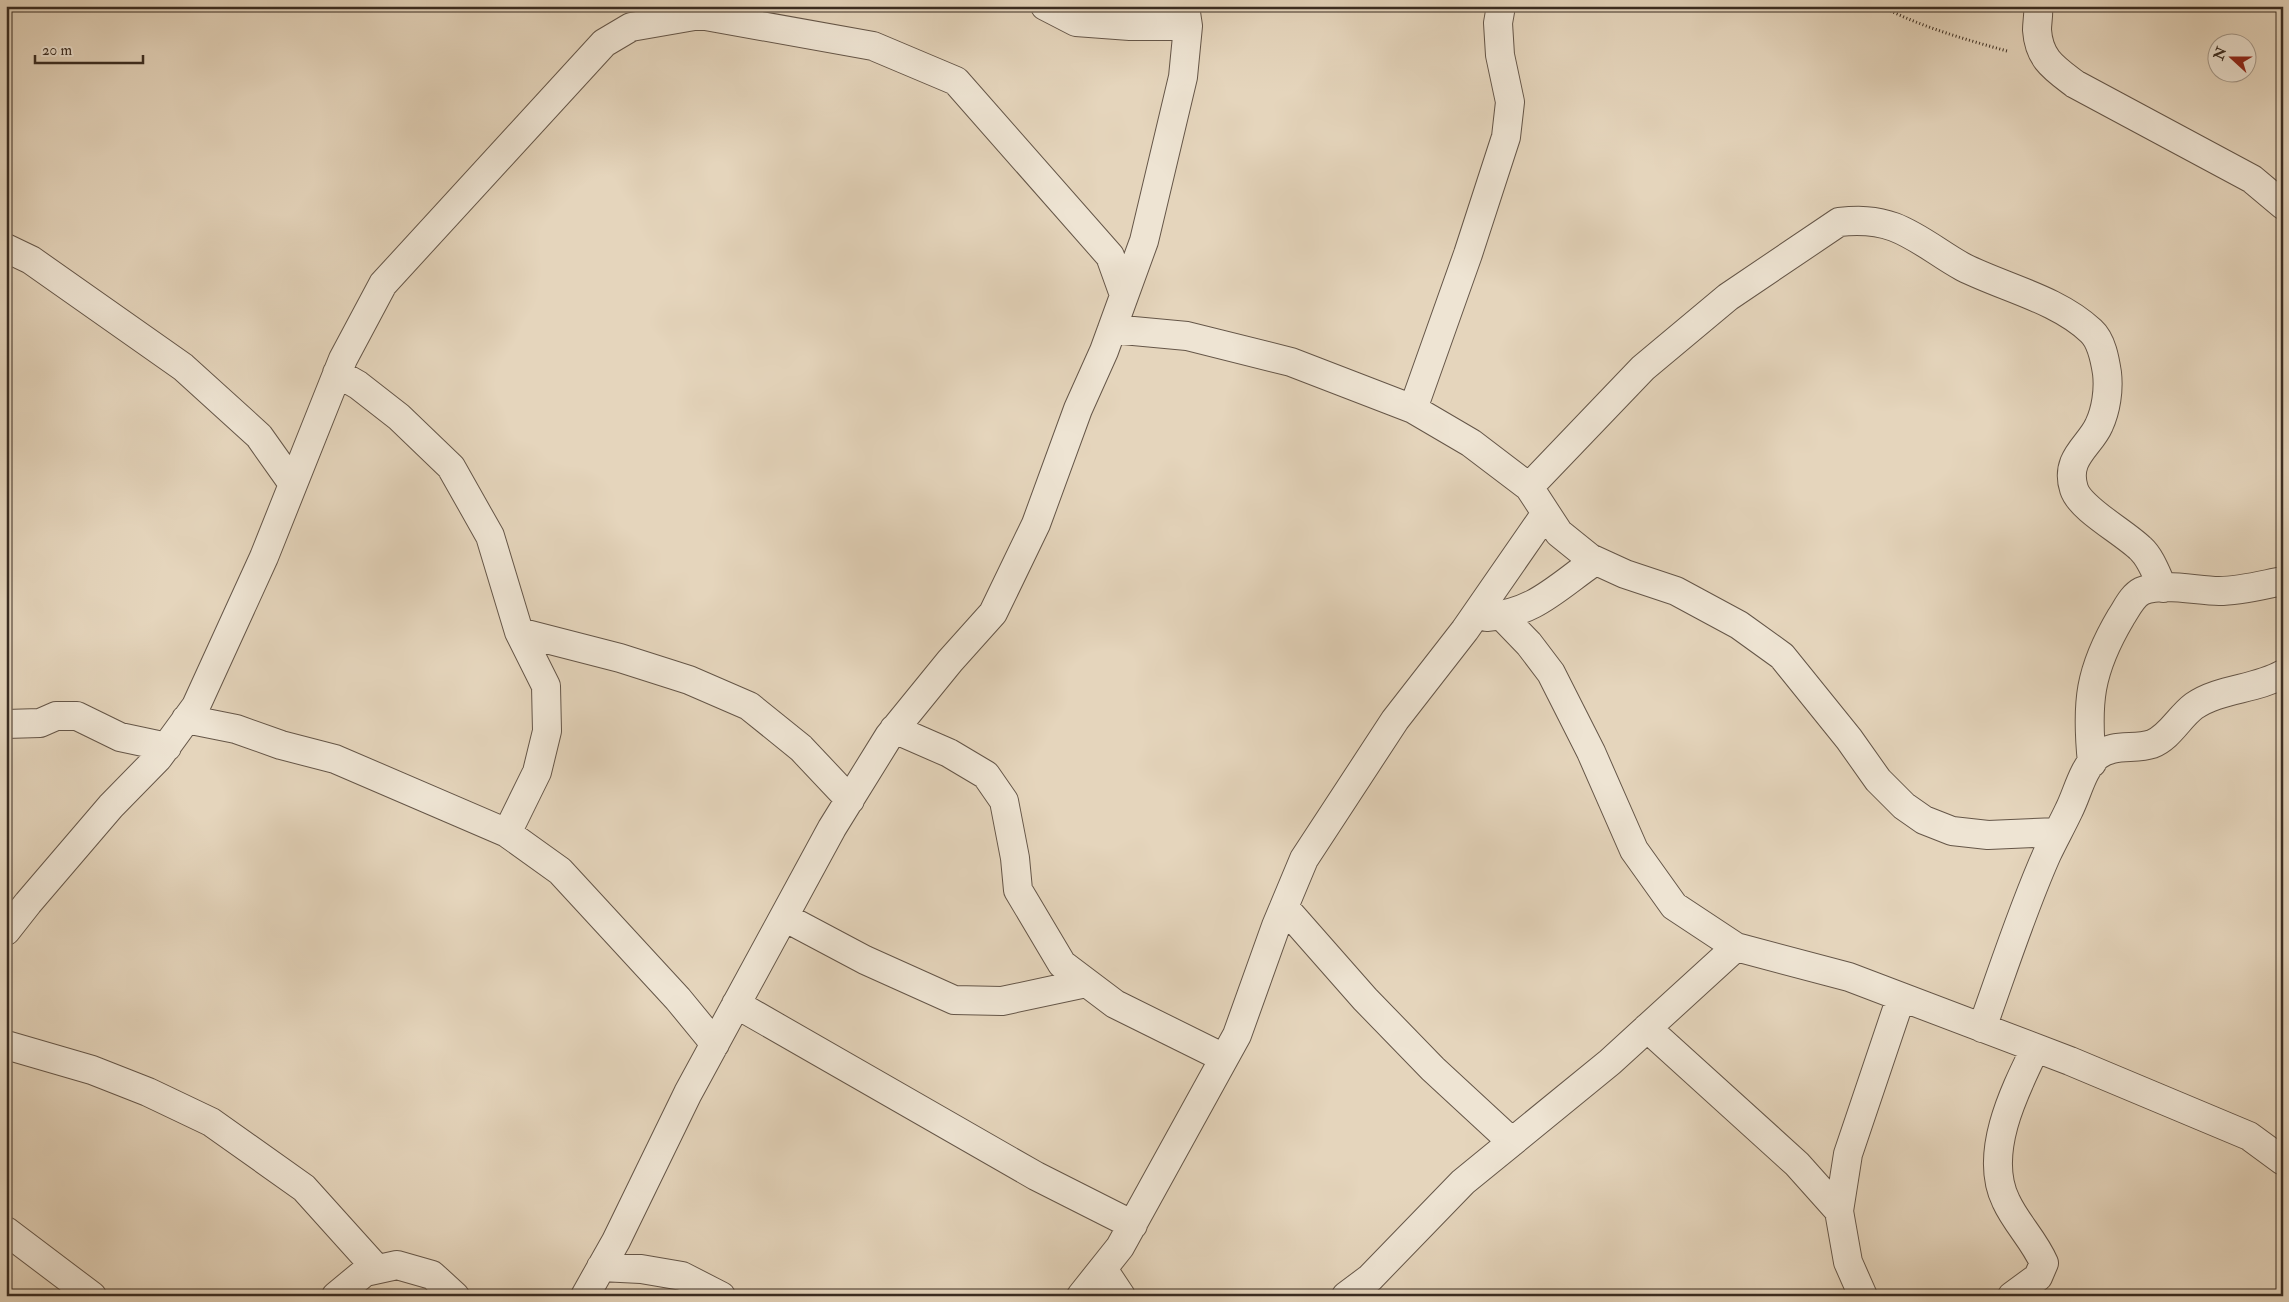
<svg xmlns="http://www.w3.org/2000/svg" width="2289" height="1302" font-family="'IM FELL Double Pica',serif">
<rect width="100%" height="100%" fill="#e5d5bc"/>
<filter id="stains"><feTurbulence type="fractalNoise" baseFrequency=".004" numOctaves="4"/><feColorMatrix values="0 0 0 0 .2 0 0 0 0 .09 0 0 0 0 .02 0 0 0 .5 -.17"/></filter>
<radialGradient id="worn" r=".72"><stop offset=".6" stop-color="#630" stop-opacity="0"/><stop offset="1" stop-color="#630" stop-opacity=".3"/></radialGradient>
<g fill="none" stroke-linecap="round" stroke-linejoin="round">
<defs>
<path id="minor" d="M1045,6l31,16 54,4h58
M2038,6c1,8 -1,16 -1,24 2,29 17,38 38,54l177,95 31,26
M683,8l17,7 173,31 83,35 154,175 14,39
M6,248l25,12 152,107 76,69 34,48
M1112,329l75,7 104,26 122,47 58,34 58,44 30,46 31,25 35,16 51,17 63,34 43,31 67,83 29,41 26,26 20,14 28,11 36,4 70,-3
M337,373l21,12 41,32 52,50 39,69 29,96 27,54 1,45 -10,41 -30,61
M1413,409l55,-155 38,-117 4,-35 -10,-47 -2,-32 3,-17
M1529,487l114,-119 85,-71 111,-75c19,-2 36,-2 55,5 26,10 45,27 69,40 42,21 94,32 128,64 11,10 14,29 16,42 2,17 -1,37 -8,52 -9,21 -35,33 -25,64 6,20 50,43 67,60 10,9 16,27 22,39
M1502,616l27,28 22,29 40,79 43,98 40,56 62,41 113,30 221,84 179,75 34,25
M1487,617c48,-4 70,-30 108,-56
M519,632l101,26 69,22 60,26 52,42 49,52
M186,719l50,10 45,16 54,14 172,74 53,38 118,128 37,45
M6,724l34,-1 16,-7h21l43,21 47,10
M894,729l55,24 37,22 18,26 11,57 3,32 44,74 53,40 109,54
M2092,763c-6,-60 -3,-92 29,-146 6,-9 11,-21 21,-26 21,-9 55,0 77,0 21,0 43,-6 64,-10
M1284,907l81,92 68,70 79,73
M784,917l81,43 89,40 48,1 84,-18
M6,931l22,-28 83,-97 47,-48 38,-52 68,-149 79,-198 40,-75 221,-241 27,-16 69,-12
M736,1004l300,172 97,49
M1647,1028l150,136 42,47
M1982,1028c21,-58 40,-118 65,-174 7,-15 15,-29 22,-44 9,-18 13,-40 28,-54 16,-13 37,-6 55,-12 18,-7 27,-27 42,-38 26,-18 61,-16 89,-32
M6,1045l86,25 56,22 63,30 93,66 73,81
M6,1231l86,65
M601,1267l40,2 41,7 39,20
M1103,1269l18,27
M336,1296l29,-24 32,-7 35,10 23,21
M585,1296l31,-55 72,-148 144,-265 57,-92 61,-75 43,-48 43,-89 42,-115 26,-58 40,-110 39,-164 5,-51 -3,-20
M1081,1296l39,-49 117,-212 39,-109 28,-67 91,-139 70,-90 81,-117
M1346,1296l24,-18 93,-96 147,-120 126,-115
M1863,1296l-15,-34 -9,-51 9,-57 53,-157
M2012,1296l26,-19 6,-14c-10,-23 -28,-40 -38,-62 -23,-47 8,-109 29,-152"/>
</defs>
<use href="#minor" stroke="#655648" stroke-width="30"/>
<path stroke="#3a2c21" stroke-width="3" stroke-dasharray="1 2.5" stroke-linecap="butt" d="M1881,6c40,21 83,33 126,45"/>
<use href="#minor" stroke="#eee4d3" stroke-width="28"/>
</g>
<rect width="2289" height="1302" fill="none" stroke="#e5d5bc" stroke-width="25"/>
<rect x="8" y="8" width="2274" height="1287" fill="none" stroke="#3a2c21" stroke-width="2.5"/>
<rect x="12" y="12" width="2264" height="1277" fill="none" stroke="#3a2c21"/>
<g transform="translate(2232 58) rotate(291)"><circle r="24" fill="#eee4d3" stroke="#a69a8c"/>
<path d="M0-4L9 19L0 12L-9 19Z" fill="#8f2418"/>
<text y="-8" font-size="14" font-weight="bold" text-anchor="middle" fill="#3a2c21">N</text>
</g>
<path d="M35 55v8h108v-8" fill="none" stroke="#3a2c21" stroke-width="2.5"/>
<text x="42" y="55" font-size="15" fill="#3a2c21" stroke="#eee4d3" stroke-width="4" paint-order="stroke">20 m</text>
<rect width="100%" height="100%" filter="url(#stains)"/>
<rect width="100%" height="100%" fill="url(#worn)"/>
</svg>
